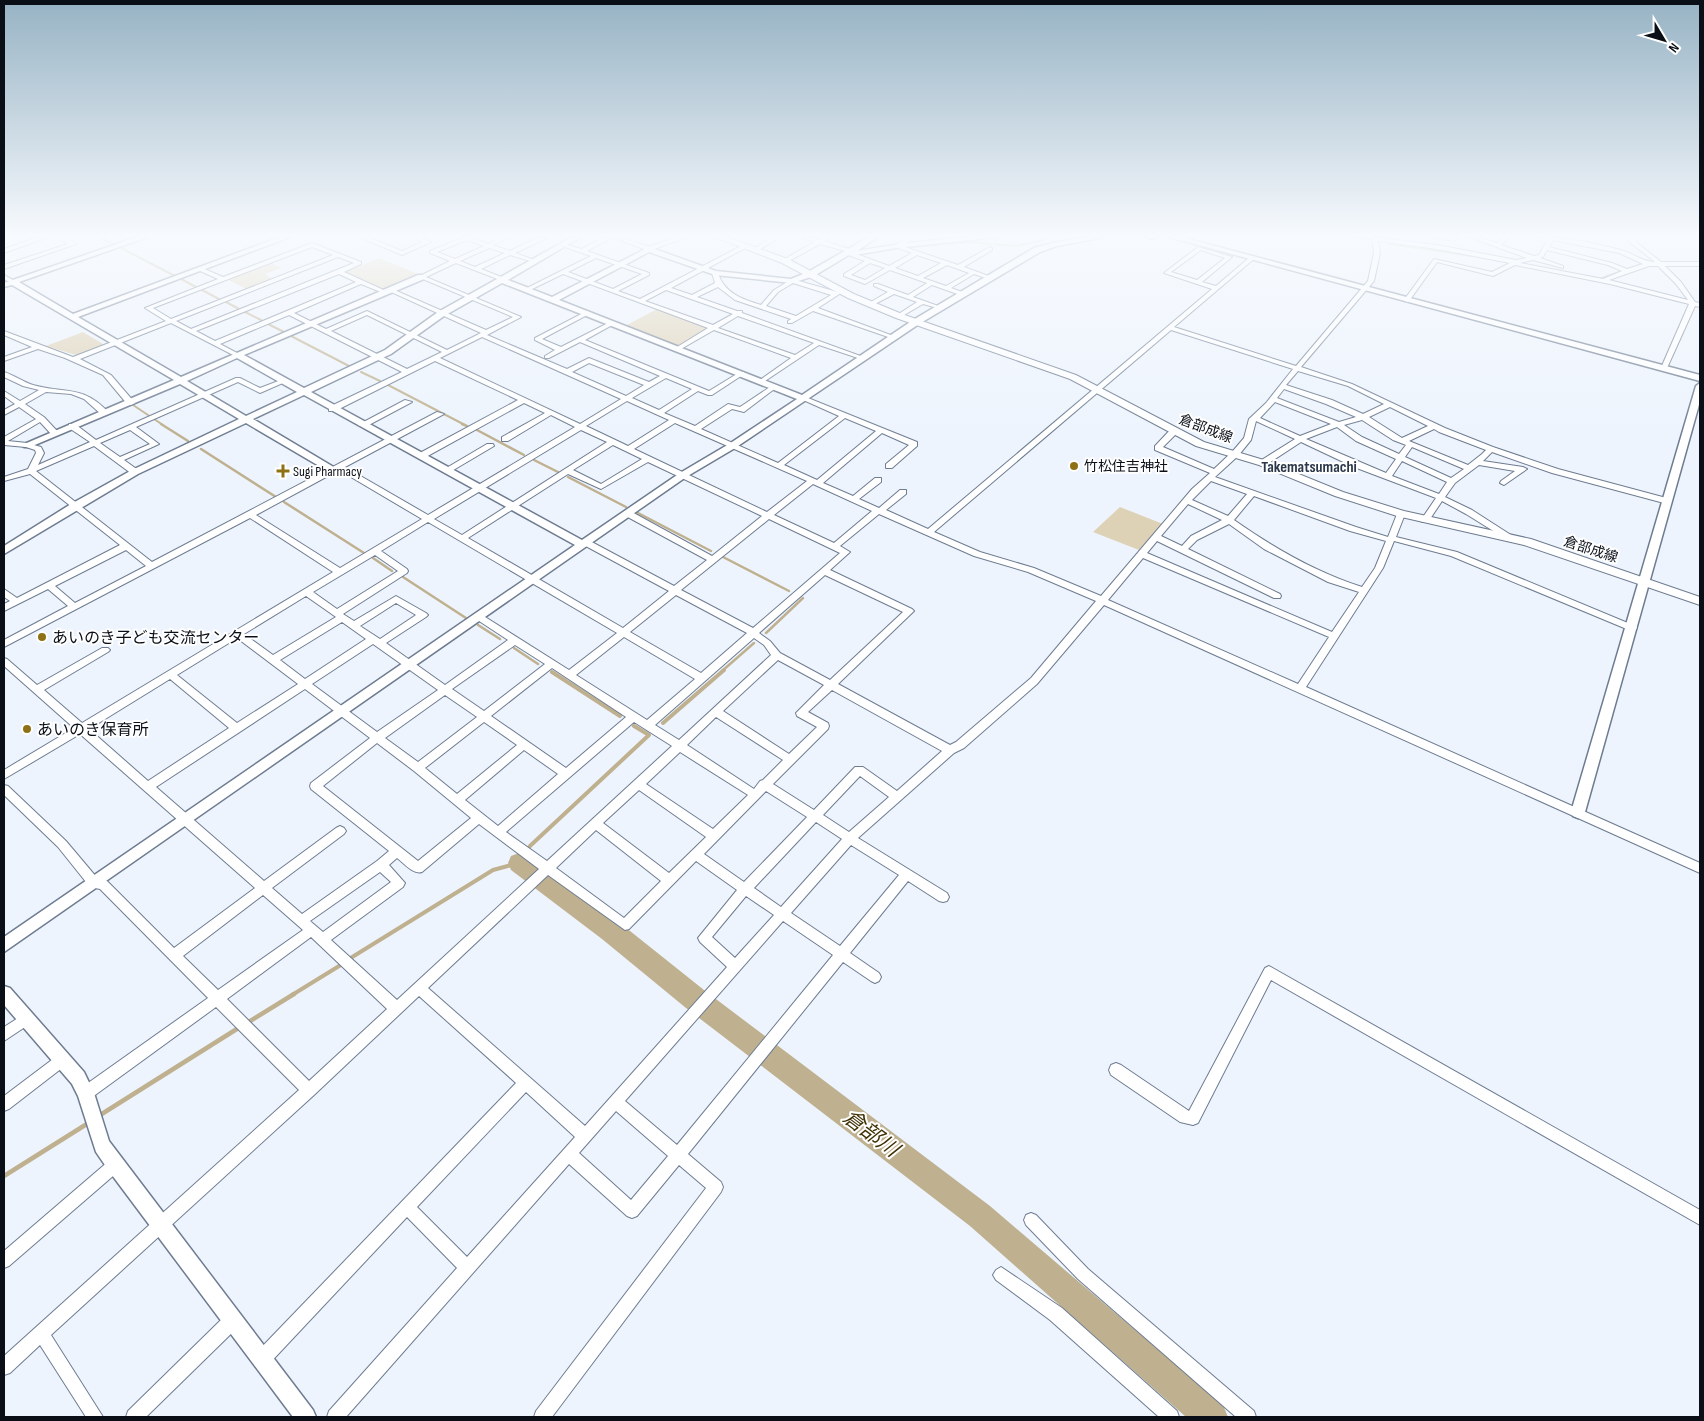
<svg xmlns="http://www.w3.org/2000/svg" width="1704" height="1421" font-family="'Sofia Sans Condensed','Noto Sans JP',sans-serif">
<rect width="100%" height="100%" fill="#edf4fd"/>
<path fill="#ded2b6" d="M379,258l42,17 -38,14 -37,-17z
M270,262l12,6 -17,6 8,5 -26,10 -21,-10z
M657,309l51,19 -31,18 -52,-20z
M83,332l20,12 -1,2 -26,9 -30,-9z
M1120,507l43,17 -24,26 -46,-18z"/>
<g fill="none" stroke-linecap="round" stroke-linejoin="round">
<path stroke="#bfb18f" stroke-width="2" d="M100,237l15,8
M799,237l14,4
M1356,237l15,2
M1389,244l84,12
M909,247l58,-5 49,4 32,-7
M121,248l54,28
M890,249l8,-1
M857,255l14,-3
M1662,262h38
M181,279l15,8
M1599,279l46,-16
M202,290l17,9
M226,302l13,7
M245,312l16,8
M268,324l16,8
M291,336l58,30
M361,372l19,9
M388,385l77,40
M133,405l30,20"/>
<path stroke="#bfb18f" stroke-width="2.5" d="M161,424l27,17
M462,424l5,2
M477,430l47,25
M201,449l75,48
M534,460l24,12
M568,477l58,30
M284,502l80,51
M638,513l73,38
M723,557l66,34
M373,558l19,13
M403,577l66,43
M478,625l22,14
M766,633l37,-35
M514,648l24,16
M722,671l32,-28"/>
<path stroke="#bfb18f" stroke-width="4" d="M552,672l68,44
M663,723l61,-53
M349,959l144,-89 26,-7 11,-17 119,-111 -15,-9
M292,995l52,-32"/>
<path stroke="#bfb18f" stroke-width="4.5" d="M247,1023l47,-29
M97,1117l143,-90
M4,1176l86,-54"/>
<path fill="#bfb18f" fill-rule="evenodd" d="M519,853l8,3 93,67 84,67 286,216 233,199 5,12h-42l-216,-191 -284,-218 -84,-69 -91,-69 -3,-7 3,-7z"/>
<defs>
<path id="minor" d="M39,237h9l-44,16v-4z
M57,237h8l11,7 -72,25v-4l64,-21z
M359,237h9l34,14 21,-9 -11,-5h9l10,5 -29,13z
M464,237h6l18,7 14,-7h8l-17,8 17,6 29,-14 8,1 -32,15 22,8v2l-27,-8 -29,14 23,9v2h-4l-44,-17 -30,14 95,40 -34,18 80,34 22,-11 60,24 11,-6 -80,-34 -31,16h-4v-2l10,-6 -20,-10v-2l52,-27 2,1v2l-47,25 19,8 51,-26 3,2 -1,1 -29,16 124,51 31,-19h4v2l-32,21h-4l-10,-4 -34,22 31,13 33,-22 12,3 33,-22h4v2l-33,25 -12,-3 -31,20 77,34 61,-47 -38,-17v-2l2,-1 114,46v4l-25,22h-6v-4l23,-19 -27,-12 -59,50 30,13 22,-18h6v4l-22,17 20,9 21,-18h6v4l-20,16 42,19 284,-240 -48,-16 34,-26 34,10 -30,25 14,4 34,-29 5,1 -81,69 122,39 72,-85 6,-28 -2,-16 65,8 79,15 11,-2 -58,-21h9l19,6 6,-6h7l-9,8 33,11 5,-1 9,-16 -6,-2c25,0 55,7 79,13 11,3 22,12 34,12l-32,-25h7l31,25h39v4h-35l16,16 14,20 5,1v4l-5,-1 -28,62 -3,2 -3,-2 28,-64 -79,-20 -95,-19 -22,11 -56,-14 -28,39 -2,1 -3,-2 30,-41 58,13 18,-9 -73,-14 -59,-8 2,12 -6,28 -73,86 51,17 93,44 48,19 65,22 112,30v4h-6l-112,-30 -60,-21 -9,9 40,6 4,2 -23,16 -4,-2 1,-2 14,-10 -36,-6 -24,18 -10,14 27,13 42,27 1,2 -4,3 -45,-28 -24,-13 -14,21h-6l-1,-2 15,-22 -82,-31 -53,-25 -35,23h-6v-4l35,-22 -39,-18 -5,19 -13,16 -23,21 141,50 32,10 9,-23 4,-3 3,1 1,2 -9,23 61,15 178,74 2,2 -2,2h-6l-178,-74 -57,-15 -11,27 -77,119 394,176v10l-596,-268 -67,79 -73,64 -10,5 -96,85 89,55 2,4 -2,4 -4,1 -4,-1 -31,-20 -58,72 29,20 2,4 -2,4 -4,2 -4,-2 -28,-19 -155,192 33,28 2,5 -2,5 -169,225h-18l2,-6 170,-223 -27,-23 -42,51 -5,2 -5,-2 -58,-52 -223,253h-19l2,-6 128,-143 -50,-51 -140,149 -6,2 -6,-2 -2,-6 2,-6 261,-271 -97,-87 -105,99 -263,240 52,82h-17l-46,-72 -30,28 -6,2v-19l295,-266 -83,-83 -125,91 -5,2 -5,-2 -2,-5 2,-5 127,-90 -108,-109 -10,-2 -32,-40 -54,-52v-10l4,1 58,55 32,38 9,2 67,67 81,-60 -175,-154 -76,45v-9l70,-42 -70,-62v-8l3,1 30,26 65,-37h6l2,2 -2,2 -64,38 38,33 251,-151 -83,-54 -246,129v-7l64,-34 -20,-17 -44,22v-7l6,-3 -6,-4v-8l13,9 103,-53 -90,-71 -26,7v-4l24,-8 8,-16 -1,-3 -9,-3 -22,-2v-8l32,-18 -17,-12 -15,8v-5l11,-6 -11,-8v-5l16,10 19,-11 -16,-4 -19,-9v-5c10,3 19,10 29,13 31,9 50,-1 76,28l-7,2 -18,-16 -13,-5 -25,-2 -21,12 19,13 15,16 -1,2h-6l-12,-13 -32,19 19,2 14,4 3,6 -6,12 52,-23 -21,-14v-4h6l21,16 140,-62h4l20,10 21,-8h4v2l-25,11 -22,-11 -102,45 23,17 -35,16 14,10v4h-6l-38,-28 -58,25 116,91 285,-150 7,2 -99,53 83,48 147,-88 -24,-12 -43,26h-6v-4l43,-24 -21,-10 -100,55h-6v-4l100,-54 -83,-39 -100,50h-6v-4l73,-35 -113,-57 -69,29 19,10v2l-2,1 -66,-34 -91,36 31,16 24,28 -4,2h-3l-25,-30 -38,-17 -27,-9 -34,12v-4l28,-10 -28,-12v-4l69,26 93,-36 -21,-13 73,-29 -20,-9v-2h4l21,9 89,-34 49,19v2l-17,8 44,20 -5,1 -22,-9 -67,29 32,16 41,-18 80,39 34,-17 -94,-43 5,-1 94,41 27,-13 -95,-40 32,-16 -20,-8v-2zM467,240l17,6 -29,13 -18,-7zM1553,240l66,13 24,11 -16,5 -15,-6 -63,-16zM312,247l21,8 -162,64 -18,-11zM489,248l16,5 -30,14 -15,-6zM1201,250l24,8 -28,22 -26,-8zM1547,250l61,15 14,6 -19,8 -83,-16 13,-3 30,8v-2l-23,-8 3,-1zM338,257l16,6 -163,66 -15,-8zM1649,266h9l18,18 12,16 -79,-20zM339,274l17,8 -141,59 -19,-10zM367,315l75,37 -35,17 -76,-38zM1171,330l122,39 -27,34 -17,16 -5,19 -12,14 -18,17 -51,-22 14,-14v-4h-6l-16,17v4l55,23 -18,16 -91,107 -67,-28 -54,-16 -46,-20zM482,337l139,62 -41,25 -140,-66zM589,363l55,22 -18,11 -54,-24zM1298,371l50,15 36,18 -21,10 -31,-14 -46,-15zM666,378l26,11 -33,21 -27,-12zM1284,389l42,15 30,13 -17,5 -62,-24zM627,401l42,19 -41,26 -42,-20zM1275,402l56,22 -31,12 -40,-18zM1390,407l38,19 -26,12 -33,-21zM845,418l31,13 -59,49 -33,-15zM1362,420l31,20 13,5 -7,9 -37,-17 -18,-12zM675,423l132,58 -40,31 -133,-63zM1337,427l19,14 40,18 -10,14 -80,-34zM1434,429l5,3 47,18 -4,4 -14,11 -59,-24zM130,430l20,14 -30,13 -20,-14zM581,430l26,12 -145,93 -28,-16zM613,445l29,14 -41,25 -28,-14zM1412,447l52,22 -13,9 -46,-21zM1402,461l45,21 -8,12 -47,-18zM648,462l114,54 -50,40 -82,-45h-6v4l83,45 -33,26 -86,-46h-6v4l87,47 -46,37 -155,-90 100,-64 33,15zM339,470l83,49 -82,49 -84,-53zM1211,481l36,13 -19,22 -36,-16zM813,484l59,27 -38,32 -60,-28zM1254,496l96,35 36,10 -11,27 -13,19c-47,-15 -88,-39 -128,-67zM1188,504l34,16 -31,16 -9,10 -21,-10zM879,514l95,42 54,16 68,29 -65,77 -75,64 -6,3 -112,-61 76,-73 -2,-2 -82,-39 20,-18 -10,-6zM769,519l71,34 -87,75 -72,-38zM428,522l189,111 -48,37 -87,-55h-6l-2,2 2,2 32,21 -63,45 -59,-42 40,-26 2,-2 -2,-2 -30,-17 -42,25 -11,-7 64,-41 1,-2 -1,-2 -26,-18zM1229,524l35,25 64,33 31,10 -27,40 -185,-79 10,-12 117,57h6l1,-2 -1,-2 -92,-45 9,-9zM126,550l20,16 -71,37 -20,-17zM375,555l23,16 -61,38 -24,-17zM1143,558l186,79 -31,47 -190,-84zM825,575l78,37 -73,68 -50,-27 -10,-12 -11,-8zM676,595l71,38 -46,40 -71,-41zM306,596l30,21 -63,38 -29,-21zM396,603l20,12 -36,24 -20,-13zM342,622l24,17 -61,40 -25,-19zM624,637l71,42 -48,41 -71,-45zM237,638l61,46 -61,39 -60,-48zM754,638l10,7 7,10 -92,85 -24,-15zM373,644l65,46 -61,42 -65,-48zM515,645l30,19 -61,47 -32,-22zM778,660l46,25 -28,28 1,3 20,11 -28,27 -66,-43zM552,668l74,49 -60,51 -75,-52zM170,679l59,49 -81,53 -59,-52zM305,689l65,49 -59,45 -1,3 1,3 78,62 -12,10 -75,53 -30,-26 72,-54 2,-3 -2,-3 -4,-2 -4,2 -72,53 -108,-94zM832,690l110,61 -45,40 -34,-24h-8l-41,43 -41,-26 55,-55 1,-3 -1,-3 -20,-11zM445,695l32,22 -59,45 -33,-24zM716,717l67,43 -20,20 -3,1 -6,8 -67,-44zM484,722l33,23 -60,49 -32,-26zM634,722l38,24 -125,115 -41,-29zM377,743l37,28 57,47 -53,43 -95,-75zM524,750l34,24 -60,52 -33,-26zM680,752l68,43 -35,34 -67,-45zM860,776l29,21 -40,35 -26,-17zM639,790l67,47 -37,36 -66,-50zM766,791l41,26 -63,65 -40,-28zM816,822l26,17 -61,68 -27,-19zM479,824l60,45 -142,131 -66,-60 72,-53 2,-4 -16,-18 8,-7c7,5 16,17 25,14zM596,830l65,51 -37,37 -68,-50zM851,845l48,30 -59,71 -49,-33zM696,861l41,29 -39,48 2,4 27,25 -142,159 -157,-138 120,-113 77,55 4,-1zM380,872l11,10 -68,50 -13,-11zM263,895l40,35 -85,60 -35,-34zM746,896l28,19 -39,43 -23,-21zM783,921l50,34 -156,190 -52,-44zM311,937l76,72 -78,72 -82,-82zM526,1092l49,45 -108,120 -50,-50zM616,1111l52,45 -37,44 -52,-47z
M604,237h8l-25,14 62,22v2l-31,16 22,8 105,-55 3,2 -1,1 -76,41 21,7 23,-12 -3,-10 3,-2 3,2c6,20 24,26 43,32l13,-15 18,-11 49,14 -23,15 78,29 -5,1 -78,-27 -21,12h-4v-2l3,-2 -56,-19 -17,-13 -21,10 40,14h5v2l124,45 -5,1 -42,-14 -57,38 -3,-2 1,-1 31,-22 -77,-28 -33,19h-4v-2l31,-19 -145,-54 -35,17 -5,-1 68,-34 -29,-10v-2l20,5zM596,258l46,16 -29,15 -45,-17zM793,283l38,12 -35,21 -30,-10 12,-14zM666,290l67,24 -20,11 -68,-24zM738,316l76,27 -19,12 -77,-27z
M669,237h9l2,2 -3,2z
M773,237h7l-23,14 -5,-1z
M801,237h10l7,3 4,-3h8l-6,4 28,9 -1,2 38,14 23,-13 -19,-7 15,-9h7l-13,9 56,19 32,-18 2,1v2l-28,17 30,11 -3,2 -17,-6 -23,14 14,5 1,1 -3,2 -31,-11 -19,12 28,10v2l-18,-5 -24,14 -3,-2 1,-1 20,-13 -23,-8 -21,11h-4v-2l19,-11 -14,-6v-2h4l30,11 19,-12 -37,-13 -25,14 -21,-8v-2l21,-13 -17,-6 1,-3 -29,-8 -33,18h-4v-2l31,-18zM917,255l24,8 -23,13 -23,-8zM870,263l15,5 -20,12 -14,-5zM947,265l22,8 -23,13 -23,-8z
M1433,237h26l-5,4z
M4,275l11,6 1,1 -3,2 -9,-5z
M405,400l7,2 -47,25 -7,-2z
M487,444h6l1,2 -44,26h-6l-1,-2z
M1269,966l431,244v15l-429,-245 -73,143 -5,2 -13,-3 -69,-47 -2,-5 2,-5 5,-2 5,2 68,46 76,-143z
M26,1013l5,2 1,4 -1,4 -27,18v-14z
M61,1053l5,2 2,5 -2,5 -57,44 -5,2v-15z
M115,1158l5,2 2,5 -2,5 -111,96 -5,2v-17l106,-91z
M1031,1213l5,2 52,54 166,142 2,6h-20l-158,-138 -52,-54 -2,-5 2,-5z
M1001,1267l61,41 115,103 2,6h-20l-109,-97 -54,-40 -3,-5 3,-5z
M231,1314l6,2 2,6 -2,6 -91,89h-20l2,-6 97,-95z"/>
<path id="tertiary" d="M137,237h11l-129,45 54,32 207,-77h10l-212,80 103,60 237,-102h6v4l-180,76 60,33 81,-38 53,-38 134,-75h9l-73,43 44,17 97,-50 67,24 75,8 17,-7 61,-35h9l-21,14c46,-8 93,-14 140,-14l-101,11 -41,7 -3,-2 -38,23 -22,7 -77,-8 -66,-23 -90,48 243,95 111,-75 121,-72c24,-7 46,-11 70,-11l-47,9 -17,6 -121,72 -184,124 -49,29 -682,475v-15l571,-392 -271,-150 -51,24 84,50v4h-6l-85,-50 -108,51 -134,80v-8l67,-42 61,-34 107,-51 -59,-35 -150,63h-6l-2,-2 152,-65 -162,-95 -8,2v-4zM502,283l295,116 -68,45 -49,29 -98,67 -271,-148 80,-38 53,-38zM237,358l60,34 -51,24 -59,-35z
M1146,237h11l-3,2z
M1169,237h12l519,138v6z
M1700,383v18l-115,411 -2,4 -5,2 -5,-2 -2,-4 125,-426z
M4,986l6,2 74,84 10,21 15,48 204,269 3,7h-23l-184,-246 -13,-19 -18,-56 -6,-12 -68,-79z"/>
<path id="secondary" d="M612,237c12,0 33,10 39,9 12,-3 21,-9 35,-9l-37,14z
M715,237h12l61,22 66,35 48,20 174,61 128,67 63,19 76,31 61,19 127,28 169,58v8l-176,-60 -127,-29 -62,-20 -76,-31 -63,-19 -126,-67 -174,-61 -48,-20 -66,-35z"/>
</defs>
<use href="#minor" stroke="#6e7c91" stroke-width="2"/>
<use href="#tertiary" stroke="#6e7c91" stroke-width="3"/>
<use href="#secondary" stroke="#6e7c91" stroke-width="2"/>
<use href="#minor" fill="#fff" fill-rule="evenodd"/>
<use href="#tertiary" fill="#fff" fill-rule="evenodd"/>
<use href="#secondary" fill="#fff" fill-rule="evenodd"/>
</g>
<linearGradient id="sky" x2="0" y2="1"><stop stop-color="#97b3c4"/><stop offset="0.54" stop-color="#f7fafe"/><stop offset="1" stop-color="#f7fafe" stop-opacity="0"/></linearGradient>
<rect width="1704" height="436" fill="url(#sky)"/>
<g fill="#8f7115" stroke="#fff" stroke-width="2">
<circle cx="1074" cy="466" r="5"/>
<path d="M280.5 463.5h5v5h5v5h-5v5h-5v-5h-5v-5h5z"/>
<circle cx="42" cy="637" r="5"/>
<circle cx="27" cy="729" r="5"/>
</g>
<g text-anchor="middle" stroke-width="4" stroke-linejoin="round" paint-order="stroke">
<g font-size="14" fill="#0a0f17" stroke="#fff">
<text transform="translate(1206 428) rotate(21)" y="5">倉部成線</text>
<text transform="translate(1591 549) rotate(18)" y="5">倉部成線</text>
</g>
<g font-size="14" fill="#0a0f17" stroke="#fff" text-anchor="start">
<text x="1084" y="471">竹松住吉神社</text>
<text x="293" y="476">Sugi Pharmacy</text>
</g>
<g font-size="16" font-weight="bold" fill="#2c374a" stroke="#fff">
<text x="1309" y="472">Takematsumachi</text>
</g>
<g font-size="16" fill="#0a0f17" stroke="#fff" text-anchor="start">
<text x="52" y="643">あいのき子ども交流センター</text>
<text x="37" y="735">あいのき保育所</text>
</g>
<g font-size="21" font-style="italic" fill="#413104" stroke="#fff">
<text transform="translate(871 1133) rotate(37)" y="7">倉部川</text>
</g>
</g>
<rect width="1704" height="1421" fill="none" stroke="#0a0f17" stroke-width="10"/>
<g transform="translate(1664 40) rotate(128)" stroke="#ffffff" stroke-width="4" paint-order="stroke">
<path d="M0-4L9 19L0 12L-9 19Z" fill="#0a0f17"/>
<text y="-8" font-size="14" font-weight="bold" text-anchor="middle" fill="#0a0f17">N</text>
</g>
</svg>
